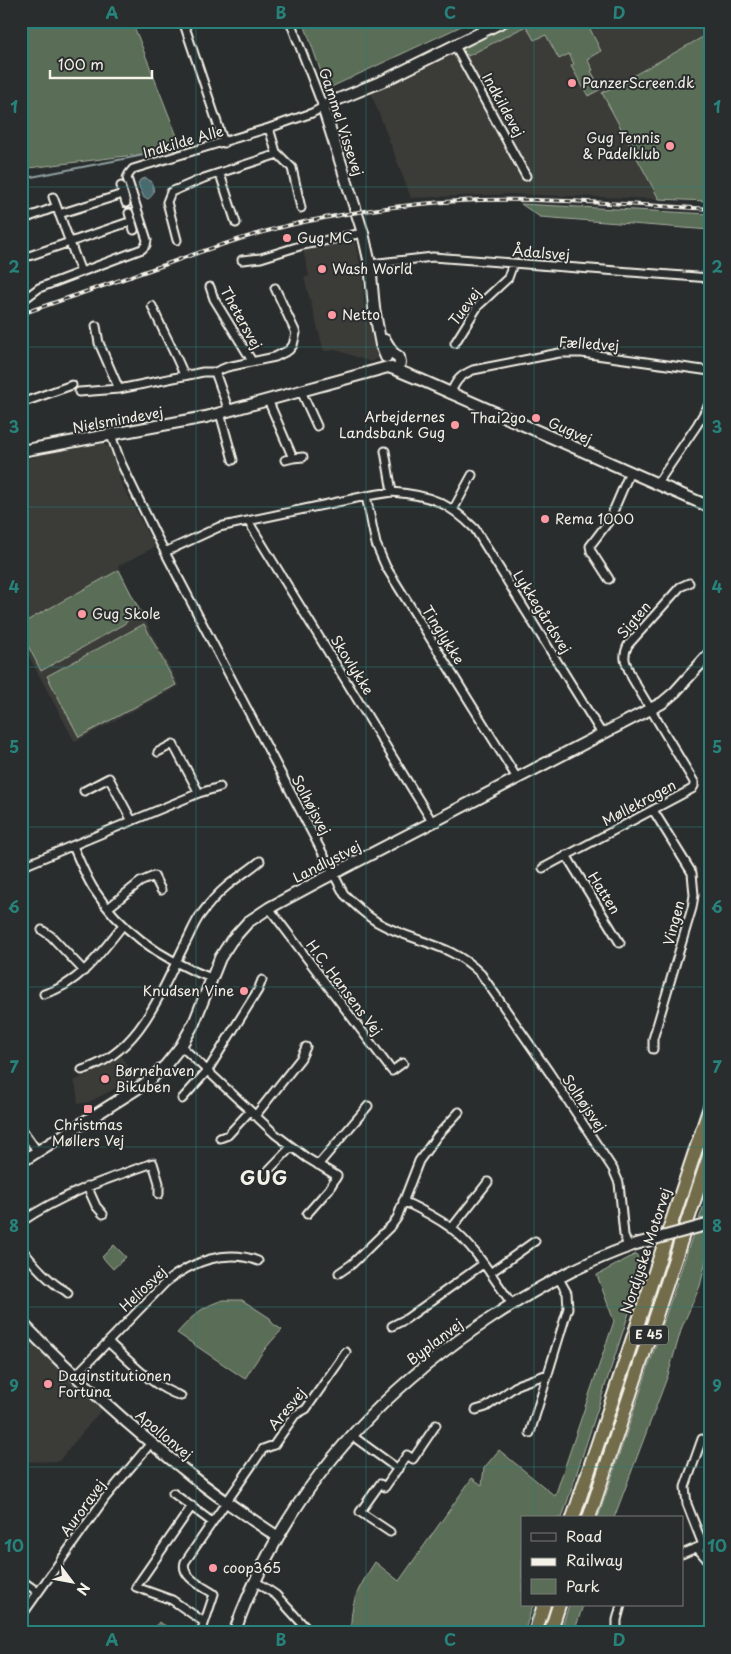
<svg xmlns="http://www.w3.org/2000/svg" width="731" height="1654" font-family="'Playpen Sans',sans-serif">
<rect width="100%" height="100%" fill="#2a2d2e"/>
<filter id="ink" filterUnits="userSpaceOnUse"><feTurbulence type="fractalNoise" baseFrequency=".02" numOctaves="2"/><feDisplacementMap in="SourceGraphic" scale="10" xChannelSelector="R" yChannelSelector="G"/><feConvolveMatrix kernelMatrix="1 2 1 2 8 2 1 2 1" color-interpolation-filters="sRGB"/></filter>
<g filter="url(#ink)">
<path fill="#3b3b37" d="M514,21h196v12l-108,60 57,106 -149,-5 -99,4 -40,-105z
M352,239l2,1 9,34 1,28 3,19 13,31 -2,6 -7,4 -35,-12 -12,1 -20,-73 5,-2 -6,-26z
M102,443l7,4 11,27 -1,4 30,58 4,2 4,8 -39,20 61,120 -104,56 -54,-100v-183l14,-2 2,-2z
M121,1055l15,23 -47,24 -11,2 -2,-17 -2,-6 33,-16z
M21,1331l40,40 41,38 -43,52 -38,1z"/>
<path fill="#5a6d57" stroke="#a7afa0" d="M21,21h111l50,128 -161,20z
M303,21h169l-145,68z
M516,21h52l2,2 4,-2h12l15,30 -14,8 6,11 -2,1 10,18 -13,7 -17,-30 3,-2 -5,-10 -10,5 -13,-24 -12,5 -8,-14 -58,30 -1,-2 -3,1 -2,-5 2,-2z
M710,33v166l-3,2 -48,-2 -57,-106z
M521,204l189,10v16l-170,-13z
M119,570l23,45 -12,4 -6,5 -83,47 -20,-39v-8z
M144,624l32,61 -97,52 -32,-61z
M710,1188v29l-11,2z
M710,1231v13l-10,42 -18,41 -14,48 -54,143h-16l95,-284z
M114,1245l12,12 -13,12 -11,-12z
M636,1254l8,13 -82,251h-40v87h11l-9,28h-173c-1,-33 7,-44 24,-71l24,19 73,-103 10,7 2,-17 15,-18 56,46 59,-175 -17,-46z
M223,1300h19l28,18 2,5 10,7c-15,15 -26,30 -37,49l-68,-46c16,-17 22,-25 46,-33z
M569,1605h14l-9,28h-14z
M159,1622l19,11h-20l-4,-4z"/>
<path fill="#4c6a70" stroke="#8fa0a0" d="M146,178c8,4 11,16 2,21l-4,-1 -6,-14 2,-4z"/>
<g fill="none" stroke-linecap="round" stroke-linejoin="round">
<path stroke="#8fa0a0" stroke-width="2" d="M21,179l123,-24"/>
<defs>
<path id="street" d="M183,21l41,122
M455,46l71,130
M269,128l7,24 16,16 9,40
M220,174l16,49
M121,186l5,17
M53,197l28,75
M129,213l5,17
M59,214l64,-20
M21,220l35,-13
M177,240l-10,-38 4,-10 33,-14 74,-24
M23,258l109,-37
M242,260l19,-2 42,-13 60,-12
M370,264l63,-7 277,21
M210,287l4,12 38,62
M21,299l6,-2 12,-9 103,-39 4,-4 1,-5 -20,-62 2,-4 4,-5 136,-41 43,-15 11,-6 -33,-86
M152,306c10,24 23,46 32,69
M96,326l3,17 20,46
M455,343l23,-37 30,-28 5,-14
M215,372l14,39
M301,391l16,35
M79,392l40,-3 84,-17h12l12,-5 48,-10 14,-7 4,-5 3,-12 -21,-45
M450,394c6,-13 9,-18 23,-24l86,-17h23l128,18
M268,400l25,58 10,-1
M21,403l51,-18
M220,413l13,47
M111,435l10,28 34,70 189,361c10,10 20,20 33,28 36,21 73,20 104,52l68,98 64,97 6,14 5,52 4,12
M385,451l7,41
M285,460l8,-2
M657,484l40,-59 13,-22
M366,496l10,48 10,23 131,211
M453,510l19,-35
M248,521l185,302
M165,552l54,-25 147,-31 26,-4c38,3 56,10 83,37l127,205
M609,579l-18,-28 -1,-5 19,-25 21,-49
M158,752l15,-8 26,49
M84,791l25,-13 23,43
M653,810l39,63 2,22 -2,13 -39,131v10
M73,846c6,14 12,29 20,42 28,44 70,72 118,90
M566,855l54,88
M21,867l178,-74 21,-6
M543,868l149,-79 2,-3v-4l-62,-104c-5,-13 -11,-19 -4,-33l52,-58 9,-4
M108,908l32,-26 14,-6 7,14
M269,908l123,163 11,-8
M42,930l9,6 33,35
M44,994c35,-10 57,-41 79,-69
M181,1046l94,88 32,24 30,18 -8,13 -22,25
M82,1070c58,-17 78,-77 103,-126 5,-9 8,-18 14,-27 8,-11 17,-22 28,-31 11,-9 22,-16 33,-25
M21,1072h2
M182,1099l26,-29 50,-80 4,-10
M255,1116l46,-58 5,-11
M21,1128l17,24
M220,1138l8,-3 22,-24
M318,1165l50,-59
M262,1177l29,-30
M87,1186l9,20 7,8
M403,1201c17,8 33,16 48,27 25,20 42,50 61,76
M21,1222c41,-28 86,-43 132,-59l6,20v11
M451,1229l37,-47
M21,1248c10,13 21,26 34,36 4,4 9,5 13,9
M339,1273l13,-9 40,-39 5,-7 22,-57 18,-25 22,-24
M490,1273l45,-32
M392,1326l14,-7 77,-55
M108,1342c22,19 44,45 73,54
M75,1376l91,-94c25,-20 61,-34 92,-21
M476,1410l10,-3 33,-23 29,-10
M530,1433l38,-125 -1,-15 -9,-16
M351,1435l47,34
M702,1439l-17,48 2,17 16,41
M173,1493l39,29
M192,1506l-56,81 36,13 32,22
M390,1532l-30,-20 20,-28 5,3 22,-32 6,4 23,-34
M697,1548l13,15
M682,1554l28,-12
M21,1580l17,12
M255,1581l21,14 31,34
M25,1611l80,-113 46,-55
M201,1633l13,-39c-10,-7 -34,-17 -29,-32l78,-113 11,-4 21,-30 11,-6 40,-57
M617,1633v-13l4,-15"/>
<path id="secondary" d="M385,340l8,13 6,4 1,6
M386,357l-5,-12 -7,-37 -4,-44 -7,-31 -40,-126 11,-6 49,-20 121,-60
M21,451l185,-34 182,-50c10,3 20,8 31,12l291,128
M21,1162l125,-79 19,-17 16,-20 13,-23 26,-65 11,-17 17,-19 21,-14 52,-28 341,-177 13,-11 35,-39
M21,1322c51,52 104,101 161,146 30,25 63,47 96,69
M234,1633c48,-136 138,-237 257,-315 45,-30 93,-56 145,-74"/>
<path id="highway" d="M573,1518l137,-411
M589,1518l121,-365
M535,1633l9,-28
M550,1633l9,-28"/>
</defs>
<use href="#street" stroke="#f4f1e8" stroke-width="11"/>
<use href="#secondary" stroke="#f4f1e8" stroke-width="14"/>
<use href="#highway" stroke="#f4f1e8" stroke-width="16"/>
<use href="#street" stroke="#2a2d2e" stroke-width="7"/>
<use href="#secondary" stroke="#2a2d2e" stroke-width="10"/>
<use href="#highway" stroke="#736c4b" stroke-width="12"/>
<defs>
<path id="rail" d="M21,314c48,-16 95,-33 143,-49 46,-17 92,-33 140,-43 58,-12 117,-20 176,-22 76,-2 153,5 230,9"/>
</defs>
<use href="#rail" stroke="#f4f1e8" stroke-width="4"/>
<use href="#rail" stroke="#2a2d2e" stroke-width="2" stroke-dasharray="5.5" stroke-linecap="butt"/>
<defs>
<path id="secondary-bridge" d="M636,1244l74,-20"/>
</defs>
<use href="#secondary-bridge" stroke="#f4f1e8" stroke-width="14" stroke-linecap="butt"/>
<use href="#secondary-bridge" stroke="#2a2d2e" stroke-width="10"/>
</g>
</g>
<path fill="none" stroke="#26827a" stroke-width="1" stroke-opacity="0.55" d="M196,21v1612M366,21v1612M534,21v1497M21,187h689M21,347h689M21,507h689M21,667h689M21,827h689M21,987h689M21,1147h689M21,1307h689M21,1467h689M534,1605v28"/>
<g fill="#ff9aa2" stroke="#2a2d2e" stroke-width="2">
<circle cx="572" cy="83" r="5"/>
<circle cx="670" cy="146" r="5"/>
<circle cx="287" cy="238" r="5"/>
<circle cx="322" cy="269" r="5"/>
<circle cx="332" cy="315" r="5"/>
<circle cx="536" cy="418" r="5"/>
<circle cx="455" cy="425" r="5"/>
<circle cx="545" cy="519" r="5"/>
<circle cx="82" cy="614" r="5"/>
<circle cx="244" cy="991" r="5"/>
<circle cx="105" cy="1079" r="5"/>
<rect x="83" y="1104" width="10" height="10" rx="2.5"/>
<circle cx="48" cy="1384" r="5"/>
<circle cx="213" cy="1568" r="5"/>
</g>
<g text-anchor="middle" stroke-width="4" stroke-linejoin="round" paint-order="stroke">
<rect fill="#2a2d2e" stroke="#b7b6b0" stroke-width="1" x="630" y="1325.5" width="38" height="19" rx="4"/>
<g font-size="12" font-weight="bold" fill="#f4f1e8">
<text x="649" y="1339">E 45</text>
</g>
<g font-size="14" fill="#f4f1e8" stroke="#2a2d2e" text-anchor="start">
<text x="582" y="88">PanzerScreen.dk</text>
<text x="660" y="143" text-anchor="end">Gug Tennis<tspan x="660" dy="16">&amp; Padelklub</tspan></text>
<text x="297" y="243">Gug MC</text>
<text x="332" y="274">Wash World</text>
<text x="342" y="320">Netto</text>
<text x="445" y="422" text-anchor="end">Arbejdernes<tspan x="445" dy="16">Landsbank Gug</tspan></text>
<text x="526" y="423" text-anchor="end">Thai2go</text>
<text x="555" y="524">Rema 1000</text>
<text x="92" y="619">Gug Skole</text>
<text x="234" y="996" text-anchor="end">Knudsen Vine</text>
<text x="115" y="1076">Børnehaven<tspan x="115" dy="16">Bikuben</tspan></text>
<text x="88" y="1130" text-anchor="middle">Christmas<tspan x="88" dy="16">Møllers Vej</tspan></text>
<text x="58" y="1381">Daginstitutionen<tspan x="58" dy="16">Fortuna</tspan></text>
<text x="223" y="1573">coop365</text>
</g>
<g font-size="14" fill="#f4f1e8" stroke="#2a2d2e">
<text transform="translate(503 105) rotate(61)" y="5">Indkildevej</text>
<text transform="translate(341 122) rotate(72)" y="5">Gammel Vissevej</text>
<text transform="translate(183 142) rotate(-16)" y="5">Indkilde Alle</text>
<text transform="translate(541 253) rotate(4)" y="5">Ådalsvej</text>
<text transform="translate(465 307) rotate(-53)" y="5">Tuevej</text>
<text transform="translate(241 318) rotate(61)" y="5">Thetersvej</text>
<text transform="translate(589 344) rotate(4)" y="5">Fælledvej</text>
<text transform="translate(118 420) rotate(-10)" y="5">Nielsmindevej</text>
<text transform="translate(570 431) rotate(24)" y="5">Gugvej</text>
<text transform="translate(542 612) rotate(58)" y="5">Lykkegårdsvej</text>
<text transform="translate(634 620) rotate(-50)" y="5">Sigten</text>
<text transform="translate(443 635) rotate(58)" y="5">Tinglykke</text>
<text transform="translate(352 665) rotate(58)" y="5">Skovlykke</text>
<text transform="translate(639 803) rotate(-28)" y="5">Møllekrogen</text>
<text transform="translate(311 805) rotate(62)" y="5">Solhøjsvej</text>
<text transform="translate(327 862) rotate(-27)" y="5">Landlystvej</text>
<text transform="translate(604 893) rotate(58)" y="5">Hatten</text>
<text transform="translate(674 923) rotate(-75)" y="5">Vingen</text>
<text transform="translate(344 988) rotate(53)" y="5">H.C. Hansens Vej</text>
<text transform="translate(584 1103) rotate(56)" y="5">Solhøjsvej</text>
<text transform="translate(646 1251) rotate(-72)" y="5">Nordjyske Motorvej</text>
<text transform="translate(143 1289) rotate(-44)" y="5">Heliosvej</text>
<text transform="translate(435 1342) rotate(-37)" y="5">Byplanvej</text>
<text transform="translate(287 1409) rotate(-50)" y="5">Aresvej</text>
<text transform="translate(164 1435) rotate(40)" y="5">Apollonvej</text>
<text transform="translate(83 1508) rotate(-54)" y="5">Auroravej</text>
</g>
<g font-size="19" font-weight="bold" letter-spacing="1" fill="#f4f1e8" stroke="#2a2d2e">
<text x="264" y="1185">GUG</text>
</g>
</g>
<rect width="731" height="1654" fill="none" stroke="#2a2d2e" stroke-width="55"/>
<rect x="521" y="1516" width="162" height="90" fill="#2a2d2e" stroke="#7b7b78"/>
<rect x="531" y="1533" width="25" height="8" fill="#2a2d2e" stroke="#7b7b78"/>
<text x="566" y="1542" font-size="15" fill="#f4f1e8">Road</text>
<rect x="531" y="1558" width="25" height="8" fill="#f4f1e8" stroke="#7b7b78"/>
<text x="566" y="1566" font-size="15" fill="#f4f1e8">Railway</text>
<rect x="531" y="1579" width="25" height="15" fill="#5a6d57" stroke="#7b7b78"/>
<text x="566" y="1592" font-size="15" fill="#f4f1e8">Park</text>
<g transform="translate(72 1582) rotate(122)" stroke="#2a2d2e" stroke-width="4" paint-order="stroke">
<path d="M0-4L9 19L0 12L-9 19Z" fill="#f4f1e8"/>
<text y="-8" font-size="14" font-weight="bold" text-anchor="middle" fill="#f4f1e8">N</text>
</g>
<path d="M50 70v8h102v-8" fill="none" stroke="#f4f1e8" stroke-width="2.5"/>
<text x="58" y="70" font-size="15" fill="#f4f1e8" stroke="#2a2d2e" stroke-width="4" paint-order="stroke">100 m</text>
<rect x="28" y="28" width="676" height="1598" fill="none" stroke="#26827a" stroke-width="2"/>
<g font-size="16" text-anchor="middle" font-weight="bold" fill="#26827a">
<text x="112" y="19">A</text>
<text x="281" y="19">B</text>
<text x="450" y="19">C</text>
<text x="619" y="19">D</text>
<text x="14" y="113">1</text>
<text x="717" y="113">1</text>
<text x="14" y="273">2</text>
<text x="717" y="273">2</text>
<text x="14" y="433">3</text>
<text x="717" y="433">3</text>
<text x="14" y="593">4</text>
<text x="717" y="593">4</text>
<text x="14" y="753">5</text>
<text x="717" y="753">5</text>
<text x="14" y="913">6</text>
<text x="717" y="913">6</text>
<text x="14" y="1073">7</text>
<text x="717" y="1073">7</text>
<text x="14" y="1232">8</text>
<text x="717" y="1232">8</text>
<text x="14" y="1392">9</text>
<text x="717" y="1392">9</text>
<text x="14" y="1552">10</text>
<text x="717" y="1552">10</text>
<text x="112" y="1646">A</text>
<text x="281" y="1646">B</text>
<text x="450" y="1646">C</text>
<text x="619" y="1646">D</text>
</g>
</svg>
